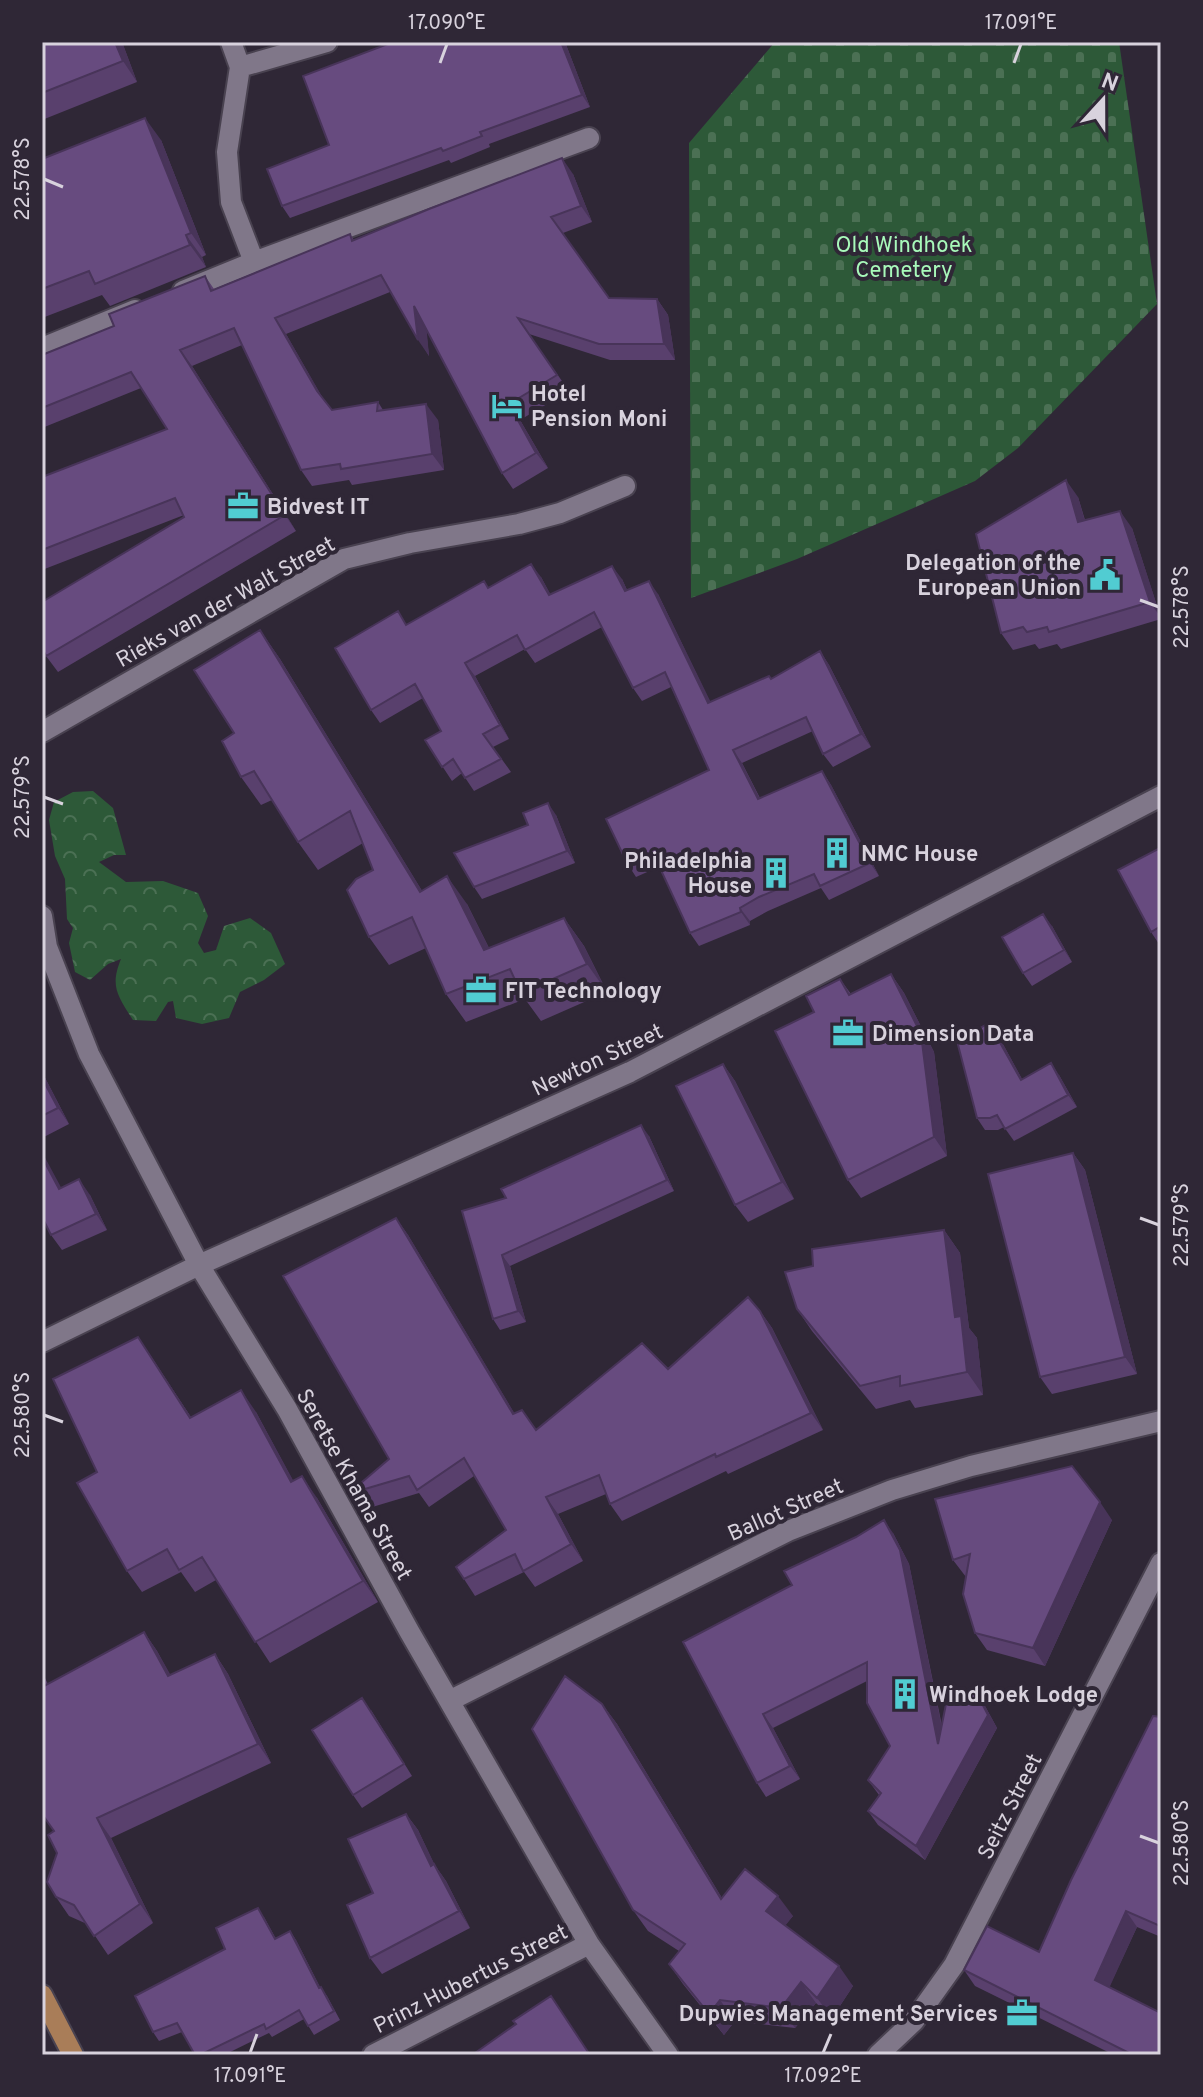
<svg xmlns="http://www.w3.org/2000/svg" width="1203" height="2097" font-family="Overpass,sans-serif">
<defs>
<pattern id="forest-crowns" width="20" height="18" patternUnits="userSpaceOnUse" patternTransform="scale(2)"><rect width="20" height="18" fill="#2d5938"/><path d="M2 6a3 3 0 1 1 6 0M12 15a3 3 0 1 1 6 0" fill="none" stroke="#4b7054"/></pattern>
<pattern id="cemetery-stones" width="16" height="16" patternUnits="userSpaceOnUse" patternTransform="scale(2)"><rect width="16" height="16" fill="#2d5938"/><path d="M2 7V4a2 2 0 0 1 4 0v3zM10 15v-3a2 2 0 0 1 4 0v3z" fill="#4b7054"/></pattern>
</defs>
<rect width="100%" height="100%" fill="#2f2736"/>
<path fill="url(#forest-crowns)" d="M93,791l20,17 13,47h-12l-15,7 27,20 37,-1 35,12 10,23 -10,27 6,10 12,-3 8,-24 26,-8 21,15 14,31 -21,16 -24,12 -11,26 -27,6 -26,-6 -3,-17 -5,1 -12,19 -23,-1c-16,-25 -23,-34 -12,-61l-13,5 -18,16 -15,-8 -6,-29 4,-15 -6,-9 -2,-40 -10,-23 -6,-36 5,-18 19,-10z"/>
<path fill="url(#cemetery-stones)" d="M775,42h344l38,262 -139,144 -43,33 -178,78 -106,39 -2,-455z"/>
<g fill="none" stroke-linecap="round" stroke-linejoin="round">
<defs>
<path id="minor" d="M231,42l9,25 -13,85 4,50 23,60 335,-124
M240,67l87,-25
M183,291l71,-29
M42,348l93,-38
M42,732l302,-173 66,-16 109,-19 41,-11 65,-27
M42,916l5,31 42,107 110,211 88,144 122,222 180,313 79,111
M42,1342l157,-77 431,-193 531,-276
M451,1700l337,-169 104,-41 79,-24 190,-45
M373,2055l216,-111
M878,2055l36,-34 40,-56 207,-402"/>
<path id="major" d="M42,1995l31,60"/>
</defs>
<use href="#minor" stroke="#494250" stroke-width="24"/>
<use href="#major" stroke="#494250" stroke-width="24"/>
<use href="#minor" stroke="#807789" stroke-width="20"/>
<use href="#major" stroke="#a97d58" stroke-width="20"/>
</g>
<path fill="#59406d" d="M42,42h80l15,40 -95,38z
M565,42l25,65 -101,37 1,3 -39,16 -2,-3 -159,58 -8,-12 47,-61z
M161,140l45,115 -4,2 4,10 -96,39 -8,-11 -60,23v-159z
M573,174l19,48 -29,11 46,65 48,1 11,16 7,45h-65l-81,-26 40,57 -49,29 28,48 -35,21 -11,-16 -76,-144 3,27 -39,-64 -104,42 37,65 9,11 46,-8 5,8 55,10 6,50 -92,15 -3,-5 -37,6 -11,-16 -59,-125 -50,21 104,165 -238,141 -12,-16 138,-139v-2l-142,55v-93l125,-48 -26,-41 -99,40v-73l72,-29 91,-50 9,13 136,-55 4,6z
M1078,497l7,23 47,8 29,91 -100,30 -4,-5 -18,5 -4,-5 -22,6 -12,-17z
M541,577l9,17 72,-15 5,11 31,4 52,108 61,-23 49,-28 9,14 42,82 -38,20 -10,-13 -10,-23 -71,32 18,35 62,-27 9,14 48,91 -50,24 -8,-12 -53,23 -18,10v4l-51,21 -9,-13 -29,-63 -5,2 -2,-3 -18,8 -9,-14 82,-93 -38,-83 -29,14 -9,-13 -31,-61 -67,36 -10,-14 -50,27 34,63 -16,8 18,25 -37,19 -12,-18 -10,8 -27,-41 16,-9 -18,-33 -43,25 -9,-13 36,-86 81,-36z
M260,630l20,29 142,232 45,13 22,44 75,-30 20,28 23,46 -66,29 -16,-22 -59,23 -20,-28 -20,-46 -37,17 -20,-28 4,-67 -10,-27 -45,27 -20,-28 -26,-42 -11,5 -20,-28 -7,-44z
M556,815l19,48 -93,36 -8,-12z
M1158,849l3,3v91l-2,1 -8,-12z
M1052,926l20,36 -40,24 -9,-13z
M891,974l13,19 30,59 13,104 -86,42 -13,-18 -34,-168 26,-33 11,15z
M998,1035l24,44 37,-4 18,32 -63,34 -10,-14 -6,3h-13l-8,-12z
M723,1064l12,17 59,118 -46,23 -13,-17z
M42,1072l27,52 -27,14z
M649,1136l25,55 -164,75 16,56 -26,8 -7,-11 13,-121z
M1073,1153l12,17 52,204 -85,20 -12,-17z
M61,1188l29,7 17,35 -45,20 -11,-15z
M396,1218l12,17 106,178 22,17 132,-61 92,-58 12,17 51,102 -95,44 -2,-3 -104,50 -12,-17 -4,-10 -48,20 25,47 -48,26 -11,-15 -49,24 -11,-17 42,-49 -32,-54 -45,31 -10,-14 -60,18 -11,-17 41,-35z
M944,1230l16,23 9,75 8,10 6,57 -68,13 -5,-8 -34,9 -64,-78 -15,-22 16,-43z
M138,1337l53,80 65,-5 37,69 24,17 61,104 -108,61 -54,-83 -21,12 -14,-20 -39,20 -15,-21 -30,-99z
M935,1499l177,21 -67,146 -58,-16 -12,-17 -9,-56 -13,-17z
M893,1533l16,31 33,162 34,-34 9,14 12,22 -72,132 -47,-35 -10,-14 11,-16 -11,-15 22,-34 -23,-65 -94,47 27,51 -34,18 -9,-14 -74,-141z
M144,1632l13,19 13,24 45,-21 13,20 43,89 -160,75 42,85 -45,32 -21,-31 -18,-8 -13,-19 1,-44 -3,-22 -12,-17v-142l6,12z
M602,1704l15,20 105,174 71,18 -8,9 68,61 -21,32 -16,-15 -21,25 -60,-7 -11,14 -41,-51 -14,-20 10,-13 -31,-20 -15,-21z
M371,1710l41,66 -50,32 -9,-13z
M1161,1717v220l-24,-10 -28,60 52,68h-47l-139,-69 -11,-16 75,-18z
M406,1814l12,16 16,34 12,17 24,47 -88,46 -12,-16 3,-65z
M264,1917l12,22 14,-8 6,9 24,47 7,9 13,24 -26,15 -10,-16 -32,18 -3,-4 -45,22h-29l-13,-23 -23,9 -6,-9 72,-83z"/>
<path fill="#483459" d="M115,42h7l15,40 -14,-21z
M561,42h4l25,65 -8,-12z
M145,118l16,22 45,115 -15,-22z
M562,158l11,16 19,48 -11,-16z
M186,235l16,22 4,10 -16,-22z
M657,299l11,16 7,45 -11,-16z
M414,306l12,16 3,34 -11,-16z
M275,318l11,16 42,73 -11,-16z
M180,350l12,16 104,165 -11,-16z
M426,404l12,16 6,50 -12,-16z
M509,404l11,16 28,48 -12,-15z
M1066,480l12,17 12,42 -12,-17z
M1120,511l12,17 29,90 -11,-16z
M531,564l10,13 17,31 -9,-13z
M612,566l10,13 12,26 -9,-14z
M649,581l9,13 60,123 -10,-14z
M260,630l20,29 160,261 -20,-28z
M820,651l9,14 42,82 -10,-13z
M465,663l10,13 34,63 -9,-14z
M733,750l9,13 25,50 -9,-14z
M822,771l9,14 48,91 -9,-13z
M548,803l8,12 19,48 -8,-12z
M447,876l20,28 34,68 -17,-22z
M740,908l10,13v4l-9,-13z
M1043,914l9,12 20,36 -8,-12z
M564,918l20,28 23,46 -20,-28z
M891,974l13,19 30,59 13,104 -13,-19z
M989,1023l9,12 31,57 -8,-12z
M1051,1063l8,12 18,32 -9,-12z
M723,1064l12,17 59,118 -12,-17z
M42,1072l27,52 -11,-16 -16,-30z
M641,1125l8,11 25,55 -7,-11z
M42,1152l28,52 -11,-15 -17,-32z
M1073,1153l12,17 52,204 -12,-17z
M79,1179l11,16 17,35 -11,-16z
M396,1218l12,17 117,196 -12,-17z
M944,1230l16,23 9,75 8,10 6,57 -16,-23 -12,-55z
M502,1255l8,11 16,56 -8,-11z
M760,1311l12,17 51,102 -12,-17z
M138,1337l15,22 52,80 -15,-21z
M241,1390l15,22 50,92 -15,-22z
M302,1476l15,22 61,104 -15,-21z
M546,1497l12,17 25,47 -12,-17z
M1100,1502l12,18 -67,146 -12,-18z
M884,1520l9,13 16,31 39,194 -10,-14z
M144,1632l13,19 25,44 -14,-19z
M215,1654l13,20 43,89 -13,-19z
M976,1692l9,14 12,22 -72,132 -9,-14z
M602,1704l15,20 118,196 -14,-21z
M763,1714l10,14 27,51 -10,-13z
M406,1814l12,16 25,52 -12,-16z
M97,1818l14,20 42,85 -13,-19z
M434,1864l12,17 24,47 -11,-17z
M778,1896l15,20 -12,15 -15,-20z
M1126,1911l11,16 -31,68 -11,-15z
M290,1931l6,9 29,57 -6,-9z
M839,1966l14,20 -21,32 -15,-20z
M801,1982l15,21 -21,25 -14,-20z
M720,2000l15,21 -11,14 -15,-21z"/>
<path fill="#674b7f" stroke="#483459" stroke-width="2" d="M42,42h73l8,19 -81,32z
M393,42h168l21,53 -102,37 2,4 -39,15 -2,-3 -159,58 -15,-37 62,-24 -26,-69z
M145,118l46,115 -5,2 4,10 -95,39 -6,-13 -47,18v-130z
M562,158l19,48 -30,11 58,81 48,1 7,45h-65l-81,-26 39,57 -48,29 27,49 -34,20 -88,-167 4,34 -37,-65 -106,43 42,73 15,19 46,-8 -1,9 49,-7 6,50 -91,15 -1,-5 -39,6 -67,-142 -54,22 105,165 -239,141 -4,-8v-46l142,-85 -9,-19 -133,52v-73l125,-48 -36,-57 -89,36v-53l72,-29 -5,-12 96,-38 6,15 139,-57 2,7 77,-32z
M1066,480l12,42 42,-11 30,91 -101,30 -2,-5 -20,5 -4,-5 -22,6 -25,-99z
M531,564l18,31 63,-29 13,25 24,-10 59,122 61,-27 2,3 49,-28 41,83 -38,20 -17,-37 -73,33 25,49 64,-28 48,92 -50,23 -6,-12 -55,23 -19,11 1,4 -51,21 -36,-78 -8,4v-4l-19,8 -21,-44 103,-49 -44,-98 -32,16 -39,-76 -69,38 -8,-15 -52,28 35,62 -17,9 18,25 -36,19 -12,-19 -11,8 -17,-27 16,-9 -26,-47 -44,26 -36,-62 63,-37 8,14 78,-44 4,7z
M260,630l160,262 27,-16 37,74 80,-32 23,46 -66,29 -11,-24 -64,25 -34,-77 -43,20 -22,-47 9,-11 17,-9 -23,-59 -52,31 -44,-71 -13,6 -19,-36 12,-8 -40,-63z
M548,803l19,48 -93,36 -20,-34 74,-28 -5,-12z
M1158,849l3,5v72l-10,6 -33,-62z
M1043,914l21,36 -41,23 -21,-36z
M891,974l30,60 13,103 -86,43 -73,-149 39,-19 -8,-16 34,-17 9,16z
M989,1023l32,57 30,-17 17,32 -63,34 -8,-14 -7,3h-13l-20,-77z
M723,1064l59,118 -47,23 -59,-119z
M42,1078l16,30 -16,8z
M641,1125l26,55 -165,75 16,56 -25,8 -31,-108 44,-13 -5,-9z
M1073,1153l52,204 -85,20 -52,-203z
M42,1157l17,32 20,-10 17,35 -45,21 -9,-18z
M396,1218l117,196 9,-4 14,20 106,-87 26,26 80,-72 12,14 51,102 -95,44 -1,-3 -105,50 -11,-29 -53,22 25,47 -48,27 -8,-17 -51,25 -8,-12 50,-37 -42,-72 -47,32 -8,-14 -61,18 41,-35 -106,-183z
M944,1230l11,87 6,-1 6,56 -67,14v-10l-40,10 -63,-77 -12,-37 28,-6 -1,-17z
M138,1337l52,81 51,-28 50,92 11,-6 61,105 -108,61 -53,-85 -23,13 -12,-21 -40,22 -50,-88 20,-11 -44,-93z
M1072,1466l28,36 -67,146 -58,-15 -12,-39 7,-40 -17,6 -18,-61z
M884,1520l16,30 38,194 11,-55 27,3 12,23 -72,131 -48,-35 13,-18 -13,-13 22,-34 -23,-43v-41l-104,52 27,52 -33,17 -74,-141 109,-57 -8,-14 72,-34z
M144,1632l24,44 47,-22 43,90 -161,74 43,86 -46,32 -20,-31 -18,-8 -9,-15 10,-29 -9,-18 6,-4 -12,-17v-127z
M565,1676l37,28 119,195 24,-30 33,27 -12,15 73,55 -22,32 -16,-16 -20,26 -61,-8 -11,14 -40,-50 16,-20 -52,-34 -101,-181z
M362,1698l42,66 -51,31 -41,-65z
M1153,1716l8,1v206l-1,3 -34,-15 -31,69 66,33v42h-28l-169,-85 23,-44 52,26 32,-72z
M406,1814l25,52 3,-2 25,47 -89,47 -23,-53 26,-12 -25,-54z
M258,1908l17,31 15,-8 29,57 2,-1 13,24 -26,15 -9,-16 -33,19 -2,-5 -64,31h-5l-18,-32 -24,9 -18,-36 90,-47 -9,-21z
M551,1996l39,59h-114l-1,-2 41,-29 -3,-3z"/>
<path fill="none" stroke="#d8d2dd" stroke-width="3" d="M440,63l7,-19M1014,63l7,-19M44,179l19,8M1140,600l19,7M44,797l19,7M1140,1218l19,7M44,1415l19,7M1140,1836l19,7M250,2053l7,-19M823,2053l8,-19"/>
<defs>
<symbol id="hotel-bare" viewBox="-9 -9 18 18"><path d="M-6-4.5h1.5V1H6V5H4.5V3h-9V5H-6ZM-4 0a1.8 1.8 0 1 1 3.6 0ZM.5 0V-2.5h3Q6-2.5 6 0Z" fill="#51ccd2" stroke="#2f2736" stroke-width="2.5" paint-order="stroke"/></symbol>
<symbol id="office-bare" viewBox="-9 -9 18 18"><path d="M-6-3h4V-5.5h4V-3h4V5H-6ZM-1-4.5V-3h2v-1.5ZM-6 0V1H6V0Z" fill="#51ccd2" stroke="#2f2736" stroke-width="2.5" paint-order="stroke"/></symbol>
<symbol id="civic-bare" viewBox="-9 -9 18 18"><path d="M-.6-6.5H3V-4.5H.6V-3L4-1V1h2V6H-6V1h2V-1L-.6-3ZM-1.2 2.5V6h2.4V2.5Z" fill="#51ccd2" stroke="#2f2736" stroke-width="2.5" paint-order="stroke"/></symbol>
<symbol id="building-bare" viewBox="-9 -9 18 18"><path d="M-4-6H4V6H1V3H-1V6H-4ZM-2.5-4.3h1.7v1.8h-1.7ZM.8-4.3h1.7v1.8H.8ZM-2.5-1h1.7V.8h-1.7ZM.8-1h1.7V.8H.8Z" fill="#51ccd2" stroke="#2f2736" stroke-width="2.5" paint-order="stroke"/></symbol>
</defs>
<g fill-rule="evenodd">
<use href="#hotel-bare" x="485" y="384" width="44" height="44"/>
<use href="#office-bare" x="221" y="484" width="44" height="44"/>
<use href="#civic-bare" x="1083" y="553" width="44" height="44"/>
<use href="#building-bare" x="815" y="831" width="44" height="44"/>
<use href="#building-bare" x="754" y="851" width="44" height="44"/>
<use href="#office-bare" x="459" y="968" width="44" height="44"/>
<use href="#office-bare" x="826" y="1011" width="44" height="44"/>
<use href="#building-bare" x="883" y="1672" width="44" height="44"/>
<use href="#office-bare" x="1000" y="1991" width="44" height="44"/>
</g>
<g text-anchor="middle" stroke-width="8" stroke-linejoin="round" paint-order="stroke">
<g font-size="22" fill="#a8f9ba" stroke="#2f2736">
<text x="904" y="252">Old Windhoek<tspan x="904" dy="25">Cemetery</tspan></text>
</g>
<g font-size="22" font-weight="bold" fill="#d8d2dd" stroke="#2f2736" text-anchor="start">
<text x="531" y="401">Hotel<tspan x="531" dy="25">Pension Moni</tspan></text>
<text x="267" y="514">Bidvest IT</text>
<text x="1081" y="570" text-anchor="end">Delegation of the<tspan x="1081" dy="25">European Union</tspan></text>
<text x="861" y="861">NMC House</text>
<text x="752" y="868" text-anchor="end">Philadelphia<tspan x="752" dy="25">House</tspan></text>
<text x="505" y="998">FIT Technology</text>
<text x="872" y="1041">Dimension Data</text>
<text x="929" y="1702">Windhoek Lodge</text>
<text x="998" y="2021" text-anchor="end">Dupwies Management Services</text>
</g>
<g font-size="22" fill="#d8d2dd" stroke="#2f2736">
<text transform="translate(225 601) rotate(-29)" y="8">Rieks van der Walt Street</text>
<text transform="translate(597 1059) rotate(-25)" y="8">Newton Street</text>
<text transform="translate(355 1484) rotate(61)" y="8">Seretse Khama Street</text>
<text transform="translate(785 1509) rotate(-24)" y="8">Ballot Street</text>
<text transform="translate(1009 1806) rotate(-63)" y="8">Seitz Street</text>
<text transform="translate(470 1978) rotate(-27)" y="8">Prinz Hubertus Street</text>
</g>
</g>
<rect width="1203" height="2097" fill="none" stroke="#2f2736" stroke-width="88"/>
<g transform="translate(1103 100) rotate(21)" stroke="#2f2736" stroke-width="6" paint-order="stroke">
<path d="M0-6L14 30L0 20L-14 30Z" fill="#d8d2dd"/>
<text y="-12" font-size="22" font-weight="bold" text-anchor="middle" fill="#d8d2dd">N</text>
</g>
<rect x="44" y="44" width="1115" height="2009" fill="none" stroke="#d8d2dd" stroke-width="3"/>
<g font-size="20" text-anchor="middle" fill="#d8d2dd">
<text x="447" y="29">17.090°E</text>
<text x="1021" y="29">17.091°E</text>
<text transform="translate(22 179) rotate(-90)" y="7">22.578°S</text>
<text transform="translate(1181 607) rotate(-90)" y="7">22.578°S</text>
<text transform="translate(22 797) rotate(-90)" y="7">22.579°S</text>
<text transform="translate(1181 1225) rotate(-90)" y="7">22.579°S</text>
<text transform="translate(22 1415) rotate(-90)" y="7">22.580°S</text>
<text transform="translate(1181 1843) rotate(-90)" y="7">22.580°S</text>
<text x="250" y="2082">17.091°E</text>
<text x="823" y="2082">17.092°E</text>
</g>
</svg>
